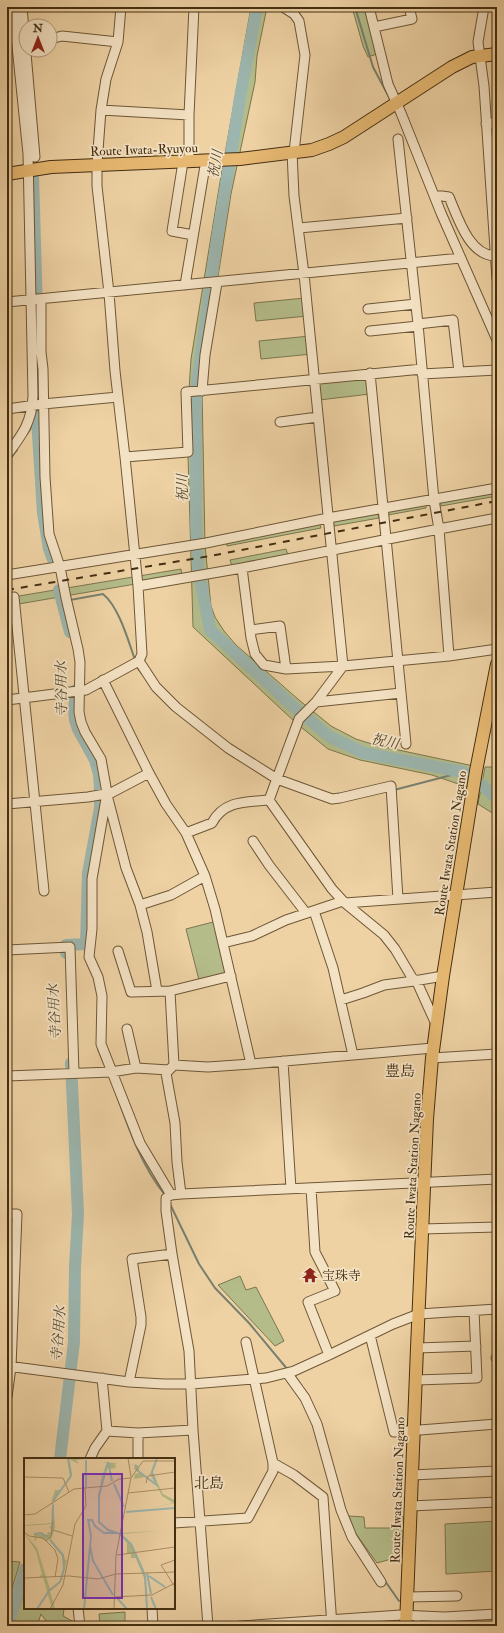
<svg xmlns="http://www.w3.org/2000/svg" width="504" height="1633" font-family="'IM FELL Double Pica','Noto Serif JP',serif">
<rect width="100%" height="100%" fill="#eed2a4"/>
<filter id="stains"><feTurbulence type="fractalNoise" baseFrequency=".005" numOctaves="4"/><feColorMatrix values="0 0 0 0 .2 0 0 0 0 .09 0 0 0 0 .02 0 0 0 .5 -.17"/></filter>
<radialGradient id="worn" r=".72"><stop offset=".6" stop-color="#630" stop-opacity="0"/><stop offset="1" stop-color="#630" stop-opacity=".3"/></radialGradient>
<path fill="#b4bd8a" stroke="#7c764e" d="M251,7h16l-10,49 -2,26 -24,112 -22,140 -7,55 3,156 6,61 4,11 9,14 12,14 63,55 32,26 25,13 19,6 108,23 -13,20 -38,-13 -72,-15 -32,-11 -32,-26 -103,-96 -6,-206 4,-62 29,-177z
M352,7h13l15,46 -12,4 -5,-11z
M305,298l2,18 -51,5 -2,-18z
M310,336l2,18 -51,5 -2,-18z
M368,376l2,18 -51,6 -2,-18z
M497,490v6l-56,10 -1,-6z
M426,504v4l-38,7 -1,-5z
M377,512l2,6 -45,8 -1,-6z
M319,522l2,6 -94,18 -2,-7z
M286,549l2,6 -56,11 -2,-6z
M181,569l1,7 -175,30v-8z
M485,767h12v49l-19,-12z
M217,921l14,55 -31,8 -14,-55z
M240,1276l6,14 10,-3 28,54 -9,5 -57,-61z
M349,1516l15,1 1,11h32v-11h7l-2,39 -25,7 -23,-32z
M497,1521v50l-51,3 -1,-50z
M7,1561l13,1 -13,43z
M25,1590v18l39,1 -1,7 11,6 -25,3 -8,-11 -4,12h-24z
M125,1612v14h-25l-1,-12z"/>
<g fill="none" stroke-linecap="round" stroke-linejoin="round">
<path stroke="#788070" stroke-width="2" d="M355,7l18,60 17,32
M27,434l10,-15
M7,463l10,-13
M70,600l33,-6c16,13 25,46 32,66
M136,666l7,9
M394,790l69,-18
M98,1049l6,14
M116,1093c13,36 25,72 49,102
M170,1204l29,60 16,24 34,35 39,47
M295,1376l8,13
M385,1581l14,20
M421,1623l2,-1 20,4"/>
<path stroke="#9cb6af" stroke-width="12" d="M257,7l-16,85 -24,147 -21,152v132l2,45 12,62 84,77 36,30 34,16 99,19 19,13 15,14
M33,176l4,134
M37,342v77l6,94 6,36 6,16
M59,590l11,42
M66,953v-8l20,-1 2,-71 12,-65v-19l-1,-15 -4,-14 -17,-31 -3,-9 -1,-10 2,-20
M60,1459l14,-117 1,-75 3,-53 -7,-151
M8,1626l17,-57"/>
<defs>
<path id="minor" d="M22,7l13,150
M283,7l11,7 5,7 6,34 -11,97
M369,7l19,77 13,29 40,100 56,127
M484,7l-6,35 6,44 13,193
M374,27l38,-8 -3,-12
M50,39l12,-3 56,6
M101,110l88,5
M486,124l11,-2
M398,139l20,185 16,176 5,29 58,-11
M189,161v-46l5,-108
M183,162l-11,69 21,4
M434,196h8l7,1c9,21 20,58 46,59
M299,228l108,-10
M185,285l21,-125
M41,299v53l2,17 2,108 4,57 11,33 6,31 12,51 2,13 -1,50 2,10 4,10 16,27 6,34 -15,86v50l-3,28 9,20 4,19 -1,48 39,99 31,52
M7,302l454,-44
M368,309l48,-5
M418,324l35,-4 6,52
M370,331l48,-5
M370,373l36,371
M422,374l75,-4
M202,391l3,-36 12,-72
M7,409l36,-5 75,-7
M280,422l38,-5
M7,455c15,-20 25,-33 26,-59l-5,-242 -15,-147
M125,457l63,-5 -2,-60 236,-23
M242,568l9,70 4,16 9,11 22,4 57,-3 106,-10 48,-7
M7,575l199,-32 122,-25 169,-30
M138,586l104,-18 197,-39 10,127
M14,597l30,294
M250,630l30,-4 6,43
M139,661l17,26 20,20 52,41 49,31 55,20 8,-1 51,-12 7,113
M103,680l46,93 17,31 20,29 19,43 10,33 36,155
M7,700l79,-10 53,-29 3,-7 -4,-68 -13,-129 -10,-86 -6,-78 -12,-107v-22l4,-54 5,-31 12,-37 3,-35
M316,702l85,-9
M108,799l18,69 14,37 7,27 10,59
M269,800l30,-81 17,-17 27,-36 -39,-392 -10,-78 -2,-44
M7,804l81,-7 23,-4 38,-20
M186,833l26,-10c12,-23 35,-21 57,-23l63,89 11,12
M253,841l16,24 37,48
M345,903l39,32 11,14 19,32 29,-5
M140,905l31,-10 34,-19
M314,911l19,57 20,87
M223,943l29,-7 34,-16 57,-19 2,2 152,-11
M7,950l63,-3 4,126
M118,951l13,41 39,-1 61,-15
M416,980l20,44
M170,991l4,74
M341,1000l22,-7 21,-8 30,-4
M127,1029l9,39
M432,1058l65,-4
M283,1061l8,128
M169,1070l-3,3 9,50 2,39 4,32
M7,1076l104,-4 25,-4 33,2 5,-5 34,2 43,-3 182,-16
M311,1188l4,64 20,39 -27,11 21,53
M7,1214h10l-6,153 -4,30
M422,1229l75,-2
M370,1335l24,97 103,-8
M417,1348l59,-2
M496,1358h1
M7,1366l122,16 35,2h28l74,-6 28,-7 35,-16 64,-31 26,-10 78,-5
M287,1373l18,25 12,26 24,86 11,27 29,45
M416,1380l61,-2 -3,-67
M129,1382l12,-57v-8l-9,-58 40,-5
M107,1431l31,2 55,-3
M90,1459l5,-11 12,-17 -5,-53
M138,1459v-26
M273,1463l21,12 29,22 9,129
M412,1475l85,-4
M411,1506l86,-4
M174,1523l74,-5 25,-47v-8l-27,-121
M408,1597l49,-1
M78,1608l2,18
M152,1608l1,18
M436,1617l14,9
M417,1624l1,2
M208,1626l-15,-196 -4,-79 -17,-97 -6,-43v-13l5,-3 10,-1 316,-15
M240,1626l161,-11 43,2 53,-3"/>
<path id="major" d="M7,174l44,-7 189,-8 72,-9 17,-6 15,-7 108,-70 20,-10 25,-3
M406,1626l11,-278 10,-229 5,-61 11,-82 33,-205 21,-107"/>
</defs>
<use href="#minor" stroke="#6e5736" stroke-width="11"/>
<use href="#major" stroke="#432e11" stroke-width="14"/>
<use href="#minor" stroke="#f4e2c4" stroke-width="9"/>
<use href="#major" stroke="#e7b972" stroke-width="12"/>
<path stroke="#432e11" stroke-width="2" stroke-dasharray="7 7" stroke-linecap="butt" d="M7,590l203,-34 287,-55"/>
</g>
<defs>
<symbol id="temple-bare" viewBox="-9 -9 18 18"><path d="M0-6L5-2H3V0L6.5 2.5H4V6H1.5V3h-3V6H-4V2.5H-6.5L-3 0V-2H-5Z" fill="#8f2418" stroke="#f4e2c4" stroke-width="2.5" paint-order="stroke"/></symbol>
</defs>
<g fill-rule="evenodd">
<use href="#temple-bare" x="299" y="1264" width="22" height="22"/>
</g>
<g text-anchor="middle" stroke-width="3.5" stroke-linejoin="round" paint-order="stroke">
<g font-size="13" fill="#432e11" stroke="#f4e2c4">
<text transform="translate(144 149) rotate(-2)" y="5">Route Iwata-Ryuyou</text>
<text transform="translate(450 843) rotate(-81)" y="5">Route Iwata Station Nagano</text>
<text transform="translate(412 1166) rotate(-87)" y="5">Route Iwata Station Nagano</text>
<text transform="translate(397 1490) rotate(-88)" y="5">Route Iwata Station Nagano</text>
</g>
<g font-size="13" fill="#432e11" stroke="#f4e2c4" text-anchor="start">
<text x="322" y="1280">宝珠寺</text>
</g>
<g font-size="14" font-style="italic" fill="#554931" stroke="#f4e2c4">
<text transform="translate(215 164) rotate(-80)" y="5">祝川</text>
<text transform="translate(182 488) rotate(-91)" y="5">祝川</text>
<text transform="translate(61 689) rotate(-91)" y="5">寺谷用水</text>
<text transform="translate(385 741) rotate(12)" y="5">祝川</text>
<text transform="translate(54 1012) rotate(-93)" y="5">寺谷用水</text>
<text transform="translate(58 1334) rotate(-86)" y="5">寺谷用水</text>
</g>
<g font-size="15" fill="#432e11" stroke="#f4e2c4">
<text x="400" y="1076">豊島</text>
<text x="209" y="1488">北島</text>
</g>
</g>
<g transform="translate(24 1458)">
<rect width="151" height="151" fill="#eed2a4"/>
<path d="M41,0l21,1 -10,1 3,4 -10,-5 3,14 -2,5 -17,22 2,27 -4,13 13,16 1,4 2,-1 -5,21 -12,11 5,18h-3l-9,-32h-4l3,-3 -6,-23 -12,-18 13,15 13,41 10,-8 4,-15 -2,-10 -13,-17 -3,2 -9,-5 -1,4 -3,1 2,-2 -1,-5 13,1 1,-3h4l-3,-6 4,1v-3l-29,2v-1l29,-2 -1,-23 3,-10h5l10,-14 -2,-17zM77,4l27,2 -13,-1 1,5 -7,1 3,4 -1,5 -3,-12 -4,5 -5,33 1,18 8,7 12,4 39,-2 -37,3 11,12 11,24 4,39 -4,-31 -8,-20h-5v-4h-4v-11l-8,-9 -11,-3 -10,-9v-21l4,-26 5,-12zM105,6l9,1 1,6 16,12 -6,-10h3l1,-8h5l-5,1v8l10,20 12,6v3l-29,6 27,-6 -11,-7 -5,-10 -12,-9 -11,2 1,-5 5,-1 -6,-4 1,-4z" fill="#b4bd8a"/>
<path fill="none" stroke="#9cb6af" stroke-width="2" d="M84,4l4,19M84,4l-9,33v27l9,8 12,4 11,10 14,32 2,33M111,7l3,6 20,15M132,24l-4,-10 5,-14M90,26l10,23M62,29v-27M29,43l18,-25 -3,-18M102,54l49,-4M64,62h4l3,6 9,7h14M28,75l1,-28M10,76l7,-1 7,4M66,88l3,15 20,34M123,115l4,21M125,118l16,11M127,139l5,12M93,140l10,11M13,151l12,-18 11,-9 4,-13 -1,-14 -13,-15M60,151l7,-73 -3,-17"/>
<path fill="none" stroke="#aa9069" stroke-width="1" d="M104,0l3,19M0,19l39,1 6,14M122,25l2,-7 27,-4M104,35l47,-5M0,57l11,-1 39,-25 33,-3 12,-7 12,-1M29,72l19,6M0,74l5,4 14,2 12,12 3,9 -3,18M22,83l5,-5 2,-15M93,97l58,-8M151,102l-14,5 14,22M0,120l45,-2 29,3 18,-5 59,-2M91,139l37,-2 23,-12M26,151l13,-24 12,-61 11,-18 -1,-19M90,151l2,-54 15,-77 12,-17h32"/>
<path fill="#7b2cbf" fill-opacity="0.15" stroke="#7b2cbf" stroke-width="2" d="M59,16h39v124h-39z"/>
<rect width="151" height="151" fill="none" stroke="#432e11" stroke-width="2"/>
</g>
<rect width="504" height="1633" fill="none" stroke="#eed2a4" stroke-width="24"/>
<rect x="8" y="8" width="488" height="1617" fill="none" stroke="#432e11" stroke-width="2"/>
<rect x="12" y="12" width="480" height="1609" fill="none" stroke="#432e11"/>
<g transform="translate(38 38)"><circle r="19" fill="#f4e2c4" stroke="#ad9a7c"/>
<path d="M0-3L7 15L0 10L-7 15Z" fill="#8f2418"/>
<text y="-6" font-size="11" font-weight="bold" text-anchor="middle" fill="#432e11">N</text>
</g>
<rect width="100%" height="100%" filter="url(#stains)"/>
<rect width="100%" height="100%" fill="url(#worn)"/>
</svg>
